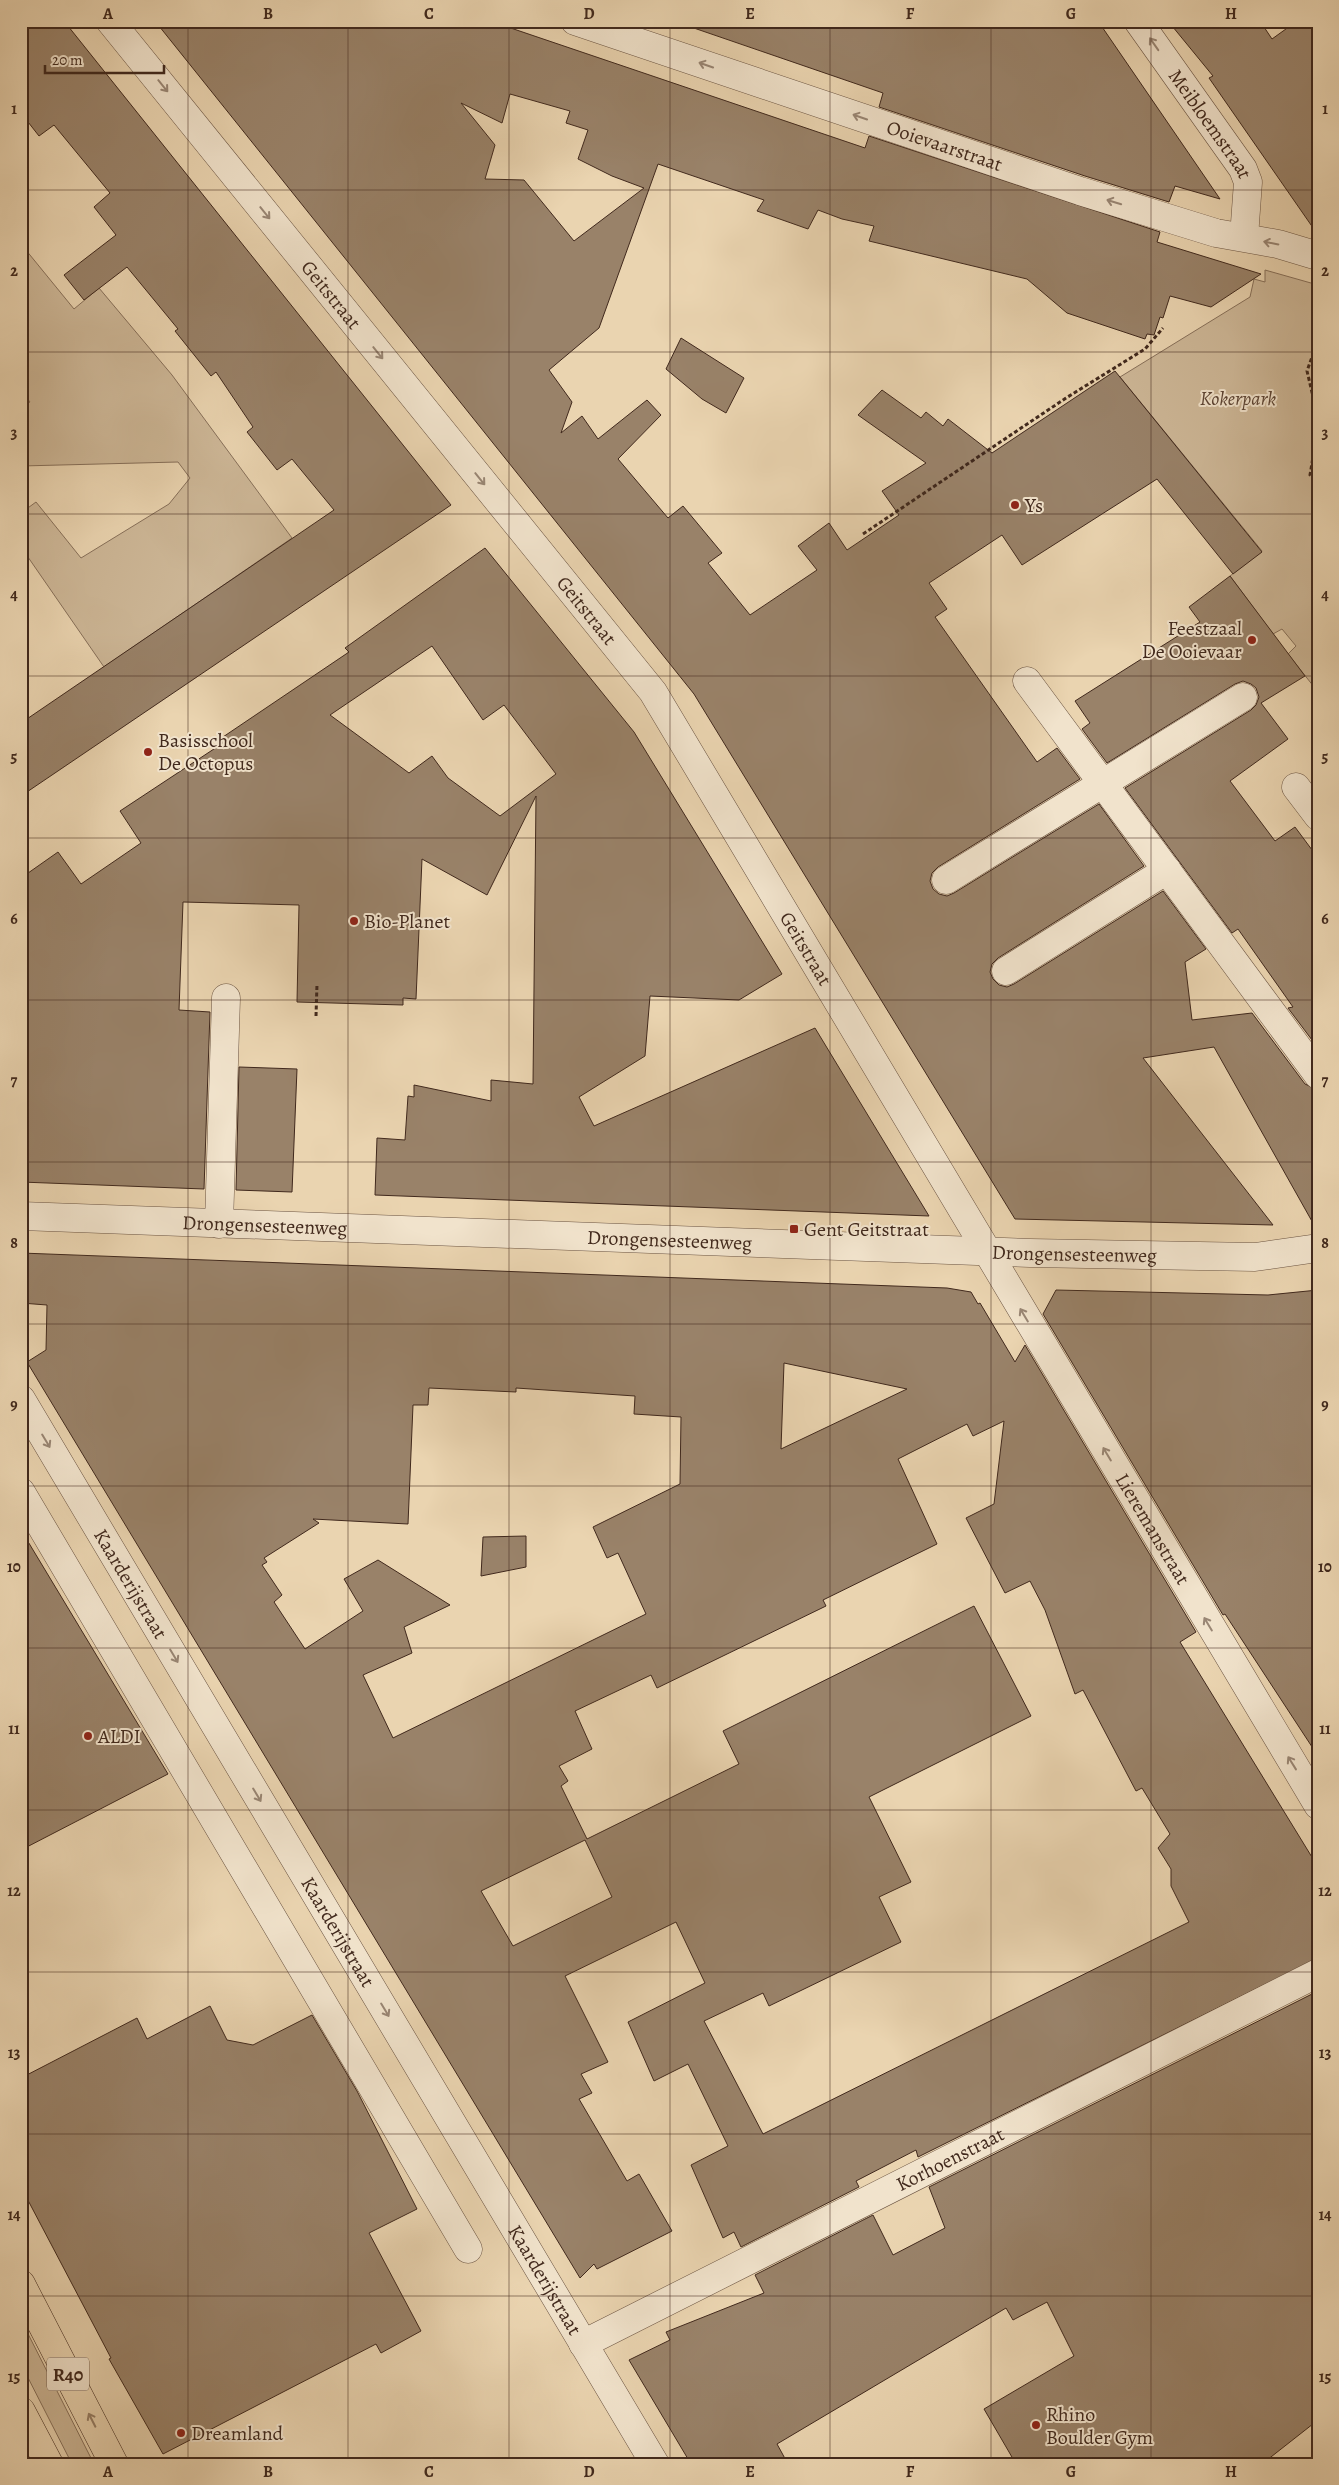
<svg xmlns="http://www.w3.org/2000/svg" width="1339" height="2485" font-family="Alegreya,serif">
<rect width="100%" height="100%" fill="#ead4b0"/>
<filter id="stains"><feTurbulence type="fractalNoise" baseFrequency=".004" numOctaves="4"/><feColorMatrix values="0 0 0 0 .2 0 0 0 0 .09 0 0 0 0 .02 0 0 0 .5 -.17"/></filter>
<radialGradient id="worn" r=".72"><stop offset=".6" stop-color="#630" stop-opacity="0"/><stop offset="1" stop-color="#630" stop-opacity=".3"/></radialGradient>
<path fill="#cdb797" stroke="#87705a" d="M21,244l53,65 25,-21 73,87 120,163 -188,129 -83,-120v-34l15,-11 45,56 88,-54 21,-26 -12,-16 -157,4v-59l9,-5 -9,-12z
M1265,270l53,15v407l-30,-38 8,-8 -14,-17 -9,5 -43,-58 32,-25 -142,-174 130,-80 4,-18 11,3z
M21,2320l73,144h-22l-51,-100z"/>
<path fill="#998269" stroke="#41291d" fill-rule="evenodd" d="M21,21h43l387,484 -430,291v-73l313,-213 -42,-51 -15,11 -30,-38 6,-5 -37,-55 -5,4 -36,-45 3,-2 -51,-62 -43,33 -20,-25 52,-40 -22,-28 16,-14 -56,-68 -15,11 -18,-23z
M155,21h335l375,127 4,-12 291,96 -3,10 104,32 -50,33 -41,-11 -7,22 -3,-1 -6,18 -7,-1 -2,5 -78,-26 -40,-34 -158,-38 5,-15 -32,-7 -24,-9 -10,19 -51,-18 7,-11 -106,-36 -59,164 -50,42 23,32 -11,31 21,-17 16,23 49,-39 14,15 -43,44 50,59 15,-12 39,47 -14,10 42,52 67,-45 -19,-24 31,-23 18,27 52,-35 -17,-24 44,-28 -68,-48 24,-25 39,28 5,-6 17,14 5,-7 44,34 123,-82 147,181 -29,22 -76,-95 -135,86 -20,-30 -73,48 18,26 -12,8 102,145 20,-14 23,31 -142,88 -6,6 -2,8 3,8 6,5 8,2 7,-3 145,-89 45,62 -146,92 -6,6 -2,8 3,7 6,6 8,2 7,-3 149,-93 43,58 -21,13 7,58 60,-7 53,71 13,6v142l-104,-185 -71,11 130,167 -258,-6 -321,-525zM510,94l60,17 -4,12 22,7 -10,29 34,17 32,12 -70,53 -50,-61 -39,-1 10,-34 -34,-42 41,20z
M689,21h409l122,178 -45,-13 -6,16 -84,-26 -206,-69 4,-14 -195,-67z
M1168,21h92l12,18 25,-18h21v214l-109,-157 4,-2z
M681,338l63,40 -18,35 -24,-14 -36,-30z
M485,548l149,184 148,242 -43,26 -89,-4 -5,60 -66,41 15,29 221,-98 114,188 -554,-21 2,-57 28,2 3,-44 6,1v-12l77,16v-21l42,4 3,-288 -49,99 -65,-36 -6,140 -13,-1v7l-106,-3 2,-97 -116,-3 -4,108 31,2 -6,177 -183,-7v-304l37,-26 23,32 60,-41 -21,-32 103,-68 -3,-4 129,-87 -4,-4zM432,646l51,74 21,-15 52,69 -56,42 -52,-38 -16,-22 -23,17 -79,-58z
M1230,576l75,100 -44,27 27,36 -58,42 45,60 20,-14 23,31v190l-30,-40 5,-1 -55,-78 -6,4 -107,-145 126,-78 5,-5 3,-8 -3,-9 -5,-4 -8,-3 -8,3 -128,79 -25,-34 8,-6 -15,-22 125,-79 -11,-15z
M239,1067l58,2 -5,123 -56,-2z
M21,1253l926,35 24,4 7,12 2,-1 35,59 10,-17 171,287 -16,10 138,225v91l-400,199 -2,-7 -60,31 3,6 -118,60 -7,-15 -11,6 -32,-73 37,-19 -40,-82 -34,17 -26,-59 77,-39 -29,-61 -111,54 43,86 -27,12 11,19 -13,6 48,82 12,-7 33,57 -75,38 -3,-5 -14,14 -553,-916 19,-12 1,-45 -26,-2zM784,1363l123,26 -126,60zM429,1388l87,4v-4l119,8 -1,18 47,3 -1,67 -87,43 14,31 11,-5 28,61 -253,124 -30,-63 49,-22 -8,-26 46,-22 -72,-45 -34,19 19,32 -58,38 -31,-47 8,-7 -20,-30 5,-3 -3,-4 55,-35 -6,-4 95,5 5,-119h15zM1004,1421l-10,83 -28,14 39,75 25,-12 15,29 30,84 8,-4 53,101 6,-3 28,46 -12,14 13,21v17l18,36 -426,212 -59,-113 59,-28 6,13 132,-64 -22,-45 32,-15 -42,-85 162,-81 -57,-110 -251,125 16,33 -152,75 -26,-53 7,-5 -9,-15 33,-17 -17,-38 76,-36 6,13 169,-82 -3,-6 114,-56 -39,-85 69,-35 6,12zM585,1840l27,57 -99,49 -32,-55z
M1056,1290l212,5 50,-5v466l-93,-142 -2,1 -180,-301z
M21,1530l147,244 -147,76z
M526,1536v31l-45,9 2,-39z
M1318,1991v429l-56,44h-246l-32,-55 90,-53 -27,-54 -34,18 -7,-12 -229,136 11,20h-97l-62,-104 41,-20 -4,-8 98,-39 -9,-18 118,-60 20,40 52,-27 -16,-41z
M210,2006l17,34 26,5 59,-30 45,76 60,118 -48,24 52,98 -40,22 -5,-9 -213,110 -54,-95 2,-1 -90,-171v-109l116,-60 10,21z"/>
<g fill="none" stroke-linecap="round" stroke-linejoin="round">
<defs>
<g id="minor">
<path id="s1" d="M110,21l543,671 665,1113"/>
<path id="s2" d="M575,21l505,170 136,42 62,11 40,12"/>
<path id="s3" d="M1138,21l105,148 5,13 -4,55"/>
<path d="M1027,681l291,394"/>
<path d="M1296,787l22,29"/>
<path d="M946,880l297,-183"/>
<path d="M1006,971l161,-101"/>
<path id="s4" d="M21,1216l1009,37 225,4 63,-9"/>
<path d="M219,1224l7,-226"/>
<path id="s5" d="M21,1399l634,1065"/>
<path d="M21,1492l447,757"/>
<path id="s6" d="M583,2344l735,-371"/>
</g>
<path id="major" d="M21,2284l93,180
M21,2411l28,53"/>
</defs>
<use href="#minor" stroke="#6b5442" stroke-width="29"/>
<use href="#major" stroke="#41291d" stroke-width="29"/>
<path stroke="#41291d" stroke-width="3" stroke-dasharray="4 2.5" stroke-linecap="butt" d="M1318,340l-11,31 11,47
M1318,427l-8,48 8,10
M863,534l203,-136 79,-49 18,-21
M316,1016l1,-32"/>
<use href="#minor" stroke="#f1e3cc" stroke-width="28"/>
<use href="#major" stroke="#ead4b0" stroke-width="28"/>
</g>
<defs><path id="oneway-shaft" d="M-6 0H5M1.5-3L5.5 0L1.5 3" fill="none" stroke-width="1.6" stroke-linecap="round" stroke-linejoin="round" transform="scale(1.25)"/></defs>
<g stroke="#998674">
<use href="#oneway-shaft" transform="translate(1154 44) rotate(-125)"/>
<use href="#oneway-shaft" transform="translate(706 65) rotate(-161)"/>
<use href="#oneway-shaft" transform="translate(163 86) rotate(51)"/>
<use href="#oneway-shaft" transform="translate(860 117) rotate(-161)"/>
<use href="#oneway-shaft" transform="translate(1114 202) rotate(-163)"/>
<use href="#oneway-shaft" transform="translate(265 213) rotate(51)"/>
<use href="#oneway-shaft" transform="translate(1271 243) rotate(-169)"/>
<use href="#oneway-shaft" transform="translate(378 353) rotate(51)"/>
<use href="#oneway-shaft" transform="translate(480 479) rotate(51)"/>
<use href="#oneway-shaft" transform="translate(1024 1315) rotate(-121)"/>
<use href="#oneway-shaft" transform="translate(46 1441) rotate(59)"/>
<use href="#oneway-shaft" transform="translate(1107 1454) rotate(-121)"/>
<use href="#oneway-shaft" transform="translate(1208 1624) rotate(-121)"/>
<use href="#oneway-shaft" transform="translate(174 1656) rotate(59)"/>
<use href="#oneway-shaft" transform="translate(1292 1763) rotate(-122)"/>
<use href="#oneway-shaft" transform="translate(257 1795) rotate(59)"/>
<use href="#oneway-shaft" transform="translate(385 2010) rotate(59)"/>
</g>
<use stroke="#967e66" href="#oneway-shaft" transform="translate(92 2420) rotate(-117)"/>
<path fill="none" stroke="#41291d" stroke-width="1" stroke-opacity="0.55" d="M188,21v2443M348,21v2443M509,21v2443M670,21v2443M830,21v2443M991,21v2443M1151,21v2443M21,190h1297M21,352h1297M21,514h1297M21,676h1297M21,838h1297M21,1000h1297M21,1162h1297M21,1324h1297M21,1486h1297M21,1648h1297M21,1810h1297M21,1972h1297M21,2134h1297M21,2296h1297"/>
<g fill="#8f2418" stroke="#f1e3cc" stroke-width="2">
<circle cx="1015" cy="505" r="5"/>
<circle cx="1252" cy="640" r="5"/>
<circle cx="148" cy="752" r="5"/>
<circle cx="354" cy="921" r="5"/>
<rect x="789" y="1224" width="10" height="10" rx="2.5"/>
<circle cx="88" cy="1736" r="5"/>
<circle cx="1036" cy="2425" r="5"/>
<circle cx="181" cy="2433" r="5"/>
</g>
<g text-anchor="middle" stroke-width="4" stroke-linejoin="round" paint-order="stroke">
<rect fill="#f1e3cc" stroke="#766152" stroke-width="1" x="47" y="2357.5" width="42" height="33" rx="4"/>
<g font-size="19" font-weight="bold" fill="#41291d">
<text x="68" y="2381">R40</text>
</g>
<g font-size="20" fill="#41291d" stroke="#f1e3cc">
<text dy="7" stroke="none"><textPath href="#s3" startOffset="126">Meibloemstraat</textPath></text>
<text dy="7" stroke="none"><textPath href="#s2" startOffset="390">Ooievaarstraat</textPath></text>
<text dy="7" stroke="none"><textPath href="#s1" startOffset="352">Geitstraat</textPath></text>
<text dy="7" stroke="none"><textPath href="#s1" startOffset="758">Geitstraat</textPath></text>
<text dy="7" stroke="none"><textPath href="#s1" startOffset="1162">Geitstraat</textPath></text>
<text dy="7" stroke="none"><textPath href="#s4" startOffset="244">Drongensesteenweg</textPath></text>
<text dy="7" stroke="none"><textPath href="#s4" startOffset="649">Drongensesteenweg</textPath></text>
<text dy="7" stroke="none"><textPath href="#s4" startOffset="1054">Drongensesteenweg</textPath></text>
<text dy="7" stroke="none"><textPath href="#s1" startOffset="1838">Lieremanstraat</textPath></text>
<text dy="7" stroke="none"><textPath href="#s5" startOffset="215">Kaarderijstraat</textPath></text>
<text dy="7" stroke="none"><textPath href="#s5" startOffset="620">Kaarderijstraat</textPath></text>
<text dy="7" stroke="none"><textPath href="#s6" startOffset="411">Korhoenstraat</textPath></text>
<text dy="7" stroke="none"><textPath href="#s5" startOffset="1025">Kaarderijstraat</textPath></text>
</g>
<g font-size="20" font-style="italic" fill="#5d4535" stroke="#f1e3cc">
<text x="1238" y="405">Kokerpark</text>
</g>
<g font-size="20" fill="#41291d" stroke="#f1e3cc" text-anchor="start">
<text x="1025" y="512">Ys</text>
<text x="1242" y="635" text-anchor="end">Feestzaal<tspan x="1242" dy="23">De Ooievaar</tspan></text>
<text x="158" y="747">Basisschool<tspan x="158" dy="23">De Octopus</tspan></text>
<text x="364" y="928">Bio-Planet</text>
<text x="804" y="1236">Gent Geitstraat</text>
<text x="98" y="1743">ALDI</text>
<text x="1046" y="2421">Rhino<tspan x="1046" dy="23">Boulder Gym</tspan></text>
<text x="191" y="2440">Dreamland</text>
</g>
</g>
<rect width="1339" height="2485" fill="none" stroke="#ead4b0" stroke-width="55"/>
<path d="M45 65v8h119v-8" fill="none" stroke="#41291d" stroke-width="2.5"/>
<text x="52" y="65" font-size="15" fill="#41291d" stroke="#f1e3cc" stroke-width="4" paint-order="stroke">20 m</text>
<rect x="28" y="28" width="1284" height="2430" fill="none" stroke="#41291d" stroke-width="2"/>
<g font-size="16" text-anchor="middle" font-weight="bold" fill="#41291d">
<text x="108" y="19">A</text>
<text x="268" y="19">B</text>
<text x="429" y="19">C</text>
<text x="589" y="19">D</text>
<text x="750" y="19">E</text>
<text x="910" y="19">F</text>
<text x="1071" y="19">G</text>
<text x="1231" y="19">H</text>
<text x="14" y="114">1</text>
<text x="1325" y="114">1</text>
<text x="14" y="276">2</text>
<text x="1325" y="276">2</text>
<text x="14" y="438">3</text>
<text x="1325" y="438">3</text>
<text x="14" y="600">4</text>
<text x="1325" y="600">4</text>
<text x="14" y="762">5</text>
<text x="1325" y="762">5</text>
<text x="14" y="924">6</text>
<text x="1325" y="924">6</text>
<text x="14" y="1086">7</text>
<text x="1325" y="1086">7</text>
<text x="14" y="1248">8</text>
<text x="1325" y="1248">8</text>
<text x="14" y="1410">9</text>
<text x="1325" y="1410">9</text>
<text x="14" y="1572">10</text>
<text x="1325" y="1572">10</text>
<text x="14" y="1734">11</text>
<text x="1325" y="1734">11</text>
<text x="14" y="1896">12</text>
<text x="1325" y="1896">12</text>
<text x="14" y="2058">13</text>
<text x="1325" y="2058">13</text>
<text x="14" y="2220">14</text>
<text x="1325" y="2220">14</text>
<text x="14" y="2382">15</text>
<text x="1325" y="2382">15</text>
<text x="108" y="2477">A</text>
<text x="268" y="2477">B</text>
<text x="429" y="2477">C</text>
<text x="589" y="2477">D</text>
<text x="750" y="2477">E</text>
<text x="910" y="2477">F</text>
<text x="1071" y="2477">G</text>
<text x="1231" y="2477">H</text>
</g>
<rect width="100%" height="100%" filter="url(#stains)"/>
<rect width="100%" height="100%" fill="url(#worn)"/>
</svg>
